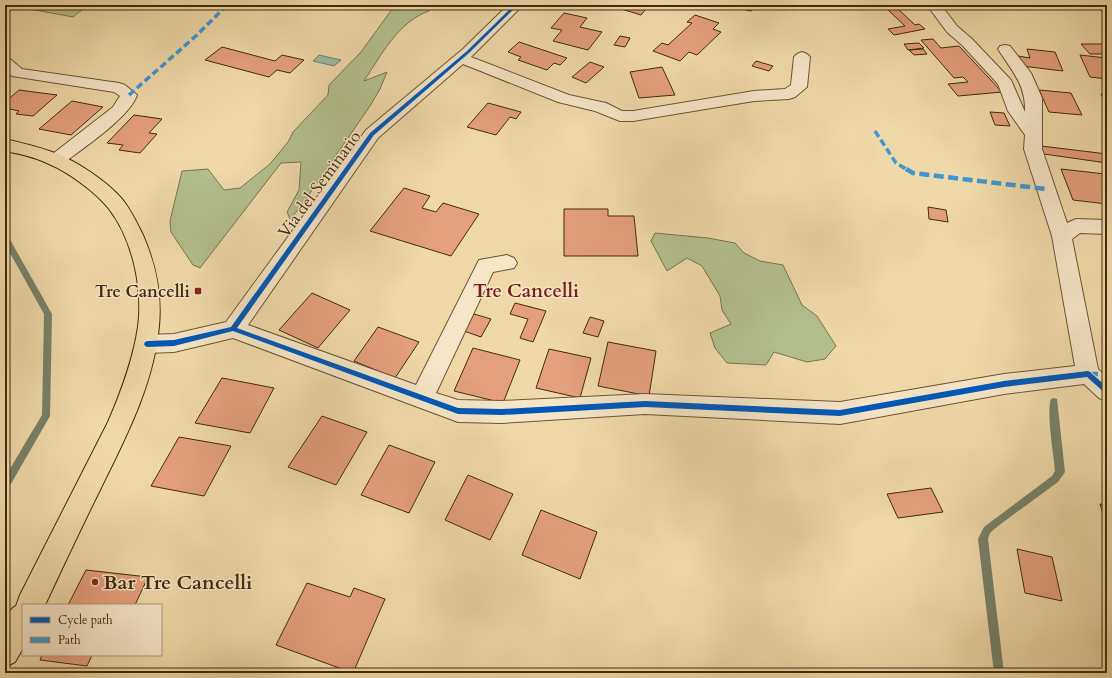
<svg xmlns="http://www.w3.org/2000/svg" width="1112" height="678" font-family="Cardo,serif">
<rect width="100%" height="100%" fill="#f0d9a9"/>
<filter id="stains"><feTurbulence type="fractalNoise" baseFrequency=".005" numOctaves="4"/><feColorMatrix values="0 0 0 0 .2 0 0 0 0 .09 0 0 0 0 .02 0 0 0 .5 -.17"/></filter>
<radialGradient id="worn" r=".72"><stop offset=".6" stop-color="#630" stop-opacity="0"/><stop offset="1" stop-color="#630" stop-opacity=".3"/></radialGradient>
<path fill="#b3c08d" stroke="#7a764c" d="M15,5h73l-15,12 -60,-11z
M395,5h38l-4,6c-31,11 -47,43 -65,70l23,-9 -7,17 -10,17 -71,103 -9,10 -3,-7 12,-22 2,-28 -20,1 -81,105 -7,-3 -22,-33 -1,-11 12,-50 26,-2 16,21 16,-2 30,-24 18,-22 5,-10 35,-37 1,-10 32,-33z
M655,233l53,5 27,5 9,10 16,8 23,4 19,40 15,11 19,30 -11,13 -18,3 -33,-10 -8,13 -39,-2 -12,-15 -5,-15 21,-9 -9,-14 -2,-14 -18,-30 -15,-8 -20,13 -16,-30z"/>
<path fill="#9abaa9" stroke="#76816a" d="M319,55l22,5 -7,6 -21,-5z"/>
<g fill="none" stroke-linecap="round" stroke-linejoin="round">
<path fill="#76816a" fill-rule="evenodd" d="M5,235l3,1 44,78 -2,102 -42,73 -3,1v-13l37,-62 2,-101 -39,-70z
M1054,398l3,1 8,73 -7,10 -60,44 -8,7 -2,6 16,134h-10l-16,-134 6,-12 68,-51 3,-5c-1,-15 -9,-59 -4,-72z"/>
</g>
<path fill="#e49f7c" stroke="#402b0b" d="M621,5h28l-8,10 -23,-7z
M725,5h28l-2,6z
M897,8l18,17 4,-1 6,5 -31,6 -6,-6 17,-3 -18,-17z
M564,13l23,5 -7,9 22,5 -14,18 -35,-9 9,-11 -11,-2z
M695,15l24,8 -6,6 8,3 -24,23 -8,-3 -9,9 -27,-10 9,-8 6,2 24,-22 -5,-1z
M620,36l10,2 -5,9 -11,-2z
M933,39l8,9 18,-2 43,46 -44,4 -10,-12 20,-2 -5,-5 -9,1 -33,-38z
M519,42l48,16 -7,7 -6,-2 -7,7 -29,-10 3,-3 -13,-5z
M919,43l5,5 -16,2 -4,-6z
M1081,44h26v10h-17z
M222,47l53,14 7,-6 22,5 -14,13 -13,-3 -8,7 -64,-17z
M923,49l4,5 -13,1 -5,-5z
M1027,49l28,3 8,19 -41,-5 -4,-10 12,2z
M1080,55l26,3 1,21 -17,-2z
M756,61l17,5 -4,5 -17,-5z
M590,62l14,5 -18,16 -14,-6z
M662,67l13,28 -36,3 -9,-26z
M19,90l38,5 -24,21 -17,-2 3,-3 -14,-3v-6z
M1039,90l32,3 11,22 -33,-3z
M1101,94h6v12z
M72,101l31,6 -32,28 -32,-6z
M488,103l33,9 -5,7 -6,-2 -14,18 -29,-8z
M990,112l14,1 6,13 -15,-1z
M134,115l28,4 -13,14 8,1 -17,19 -21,-3 4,-5 -16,-2z
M1041,146l66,8v9l-63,-9z
M1061,169l44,5 2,5v25l-34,-4z
M404,188l26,8 -8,12 14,4 7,-9 36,11 -28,42 -81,-25z
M928,207l18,3 2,12 -19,-3z
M564,209h44v7h26l4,40h-74z
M312,293l38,17 -32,38 -39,-18z
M515,303l31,8 -13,31 -13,-4 8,-19 -18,-5z
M474,314l17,5 -10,18 -17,-6z
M590,317l14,4 -6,16 -15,-4z
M378,327l41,15 -24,36 -41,-17z
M608,342l48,9 -7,45 -51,-10z
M473,348l47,12 -17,43 -49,-12z
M549,349l42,9 -11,40 -44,-10z
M222,378l52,10 -24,45 -55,-10z
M322,416l45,16 -31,53 -48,-18z
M179,437l52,9 -27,50 -53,-10z
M389,445l46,17 -26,51 -48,-18z
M468,475l45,19 -23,46 -45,-20z
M931,488l12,24 -45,6 -11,-24z
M1100,504l7,1v23z
M541,510l56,22 -17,47 -58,-24z
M1017,549l35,8 10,44 -37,-8z
M86,570l62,7 -13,28h-67z
M307,583l43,14 4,-9 31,11 -32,74 -77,-28z
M42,655h50l-5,11 -47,-6z"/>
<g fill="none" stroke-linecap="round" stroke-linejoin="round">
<defs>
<path id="minor" d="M508,5h15l-52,52 98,38 37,8 16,8h11l121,-20 31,-2 6,-4 3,-28 3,-3 5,-2 5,2 3,3 -3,30 -12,10 -6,2 -35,2 -121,20h-13l-25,-10 -37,-9 -95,-38 -85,74 -130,187 168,60 63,-125 28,-5 7,3 3,5 -3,5 -21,4 -57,121 22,7 44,1 143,-7 195,8 164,-28 71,-8 -23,-130 -28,-87 1,-14 -17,-24 -10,-27 -36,-39 -15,-13 -20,-27h14l16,21 15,13 39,41 14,32c1,-27 -13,-41 -27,-63l2,-3 5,-1 5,1 21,27 11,25v51l25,74 9,-4 31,1v14l-27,-1 -8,6 26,130 9,8v24l-8,-3 -15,-14 -80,10 -164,30 -195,-10 -143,9 -44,-1 -225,-84 -59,14 -27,1 -8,-2 -3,-7 3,-7 8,-2 27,-1 52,-12 140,-192 97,-81z
M5,57l5,2 12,10 97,14 6,2 12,10c-7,22 -55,54 -75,69l-6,2 -6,-2 -3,-4 3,-4 63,-49 7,-11 -6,-4 -102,-16 -7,-6z"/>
<path id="major" d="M5,139c17,4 34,8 50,14 21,8 52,28 67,46 9,11 15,24 21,36 13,30 19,58 16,91 -5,58 -34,113 -59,164 -19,38 -37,77 -55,115h-22v43l-8,14 -10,5c0,-15 -5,-54 11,-61l4,-11 88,-173c13,-30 25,-62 30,-95 5,-38 -5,-87 -29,-118 -13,-17 -41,-37 -60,-45 -14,-7 -29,-10 -44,-13z"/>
</defs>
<use href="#minor" stroke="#6c5632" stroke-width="2"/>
<use href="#major" stroke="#402b0b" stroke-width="2"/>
<use href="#minor" fill="#f5e6c7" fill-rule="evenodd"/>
<use href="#major" fill="#f0d9a9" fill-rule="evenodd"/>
<path stroke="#3f96d2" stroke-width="3.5" stroke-dasharray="7 3.5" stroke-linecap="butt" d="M129,95l68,-60 30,-30
M875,131l21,32 12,7"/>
<path stroke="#3f96d2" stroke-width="4.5" stroke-dasharray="10 4.5" stroke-linecap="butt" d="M906,169l7,4 133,16
M1088,374h19"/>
<defs>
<path id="cycleway" d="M514,5h4l-49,48 -95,82 -137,193 221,80 44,1 143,-8 195,9 164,-29 84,-10 2,1 17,15v7l-2,-1 -18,-16 -83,10 -164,29 -195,-9 -143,8 -44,-1 -225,-83 -59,15 -27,1 -2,-1 -1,-2 1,-2 2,-1 27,-1 57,-13 139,-194 97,-82z"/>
</defs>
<use href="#cycleway" stroke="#f5e6c7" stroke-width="2"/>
<use href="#cycleway" fill="#0057b8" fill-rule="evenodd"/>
</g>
<g fill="#8f2418" stroke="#f5e6c7" stroke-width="1.5">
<rect x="194" y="287" width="8" height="8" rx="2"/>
<circle cx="95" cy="582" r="4"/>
</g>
<g text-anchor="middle" stroke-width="3" stroke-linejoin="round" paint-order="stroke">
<g font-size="17" fill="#402b0b" stroke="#f5e6c7">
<text transform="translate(319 184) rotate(-54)" y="6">Via del Seminario</text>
</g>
<g font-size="17" font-weight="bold" fill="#402b0b" stroke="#f5e6c7" text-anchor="end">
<text x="190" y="297">Tre Cancelli</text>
</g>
<g font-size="19" font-weight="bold" fill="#7a1f14" stroke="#f5e6c7">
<text x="526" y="297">Tre Cancelli</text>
</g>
<g font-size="20" font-weight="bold" fill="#402b0b" stroke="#f5e6c7" text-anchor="start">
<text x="103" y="589">Bar Tre Cancelli</text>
</g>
</g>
<rect width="1112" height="678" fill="none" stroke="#f0d9a9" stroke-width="20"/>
<rect x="6" y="6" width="1100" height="666" fill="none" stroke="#402b0b" stroke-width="2"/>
<rect x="10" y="10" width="1092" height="658" fill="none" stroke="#402b0b"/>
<rect x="22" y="604" width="140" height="52" fill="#f5e6c7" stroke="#ad9b7c"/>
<rect x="30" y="617" width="20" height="6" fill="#0057b8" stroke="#ad9b7c"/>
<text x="58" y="624" font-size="12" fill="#402b0b">Cycle path</text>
<rect x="30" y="637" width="20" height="6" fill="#3f96d2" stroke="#ad9b7c"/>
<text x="58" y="644" font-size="12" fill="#402b0b">Path</text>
<rect width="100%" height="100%" filter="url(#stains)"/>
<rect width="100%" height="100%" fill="url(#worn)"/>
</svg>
